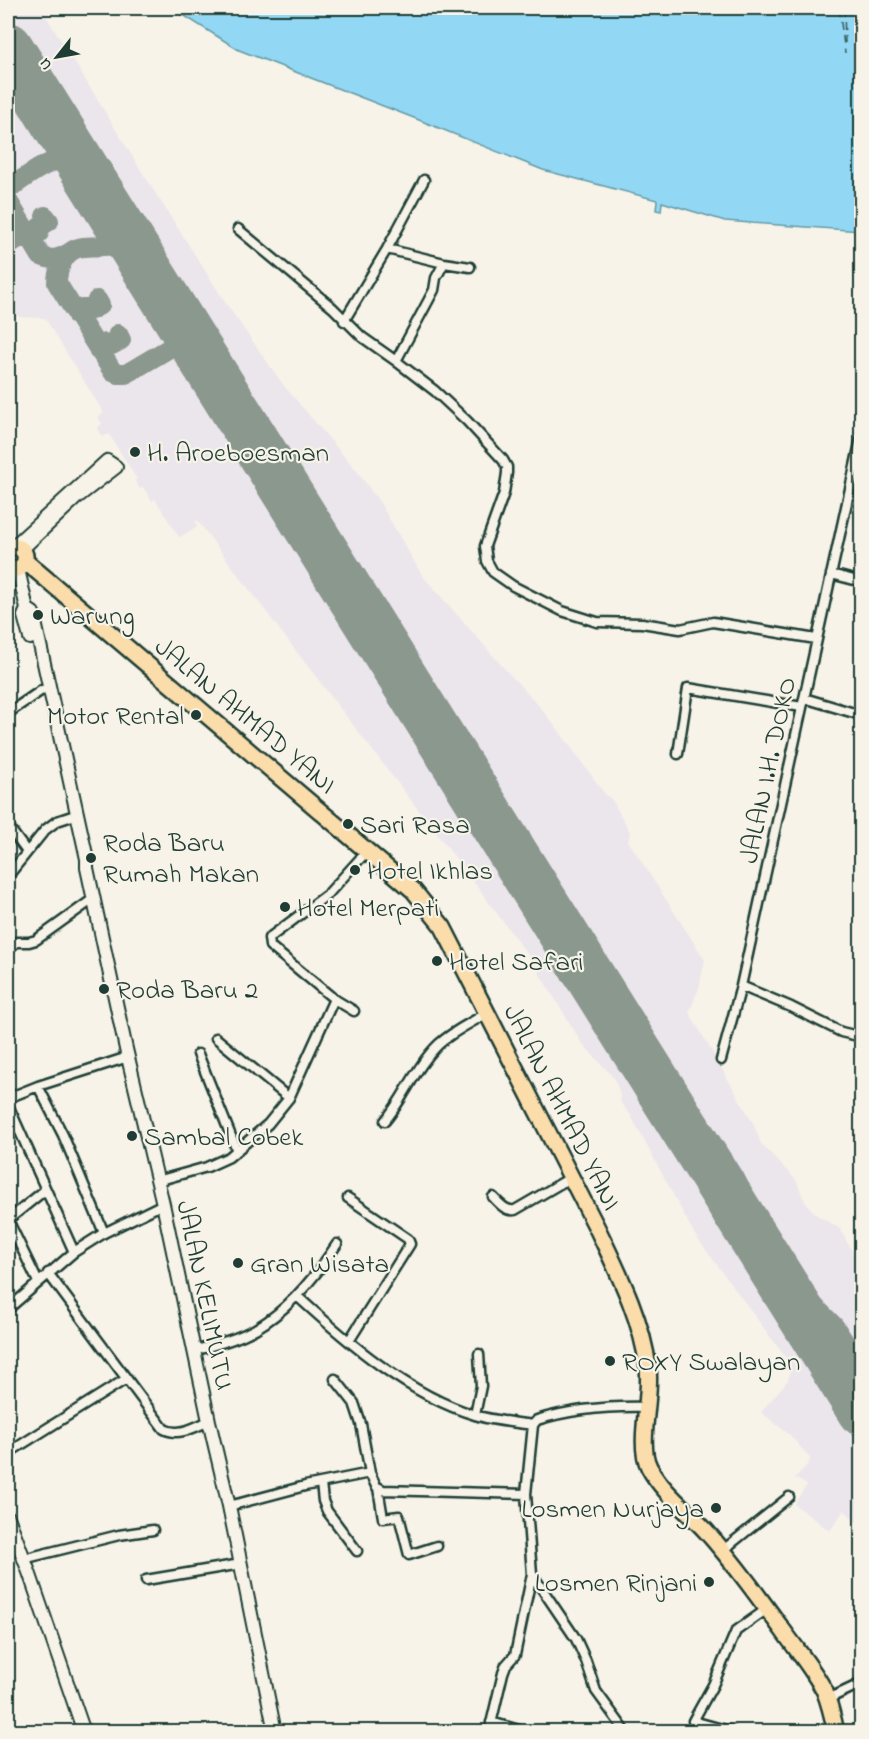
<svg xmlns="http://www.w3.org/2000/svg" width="869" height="1739" font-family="'Indie Flower',sans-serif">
<rect width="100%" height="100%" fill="#f7f3e8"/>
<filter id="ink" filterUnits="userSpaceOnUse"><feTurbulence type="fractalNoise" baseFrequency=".0167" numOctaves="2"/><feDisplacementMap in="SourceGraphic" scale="12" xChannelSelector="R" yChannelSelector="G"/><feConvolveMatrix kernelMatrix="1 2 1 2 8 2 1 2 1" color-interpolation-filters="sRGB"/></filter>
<g filter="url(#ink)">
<path fill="#ebe5ec" d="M8,8h33l104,169 82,128 57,81 72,84 24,33 42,72 81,92 35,38 21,26 45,62 8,7 18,32 -2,9 77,119 -6,28 -10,24 64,111 8,21 35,36 9,22 6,7 6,6 23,14 16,30 -4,28 10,6 -1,233 -17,-16 -14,21 -36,-27 13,-19 -12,-7 14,-15 1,-5 -19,-22 -30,-24 27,-32 3,-10 -5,-12 -91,-123 -65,-121 -9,-11 -2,-12 -5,-13 -32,-35 -54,-88 -64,-86 -184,-239 -83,-110 -2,2 2,5 -18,10 -24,-38 -3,2 -9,-14 -3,2 -5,-8 2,-2 -28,-45 -7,3 -5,-9 5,-4 -4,-7 6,-4 -59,-95 -26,-1 -11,-17z"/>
<path fill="#92d8f4" stroke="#649aa7" stroke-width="1.5" d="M172,8h689v223l-136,-10 -63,-19 -1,9 -5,-1 1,-10 -114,-30 -129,-52 -175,-68z"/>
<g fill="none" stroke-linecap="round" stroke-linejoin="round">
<path stroke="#365c5a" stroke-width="1.5" stroke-dasharray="8 6" stroke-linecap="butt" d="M839,8l6,45
M844,8l1,35"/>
<path stroke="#8b988e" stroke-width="20" d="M54,160c6,-8 9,-15 8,-25
M8,189c21,-13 51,-42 74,-23
M8,201l33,55c11,5 17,3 28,-3
M29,236h6l4,-3 1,-6 9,-6 -4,-5
M8,246c9,-6 14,-11 24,-5
M138,255c-11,-11 -22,-10 -36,-9 -8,1 -17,0 -24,2 -14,4 -21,21 -21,35l56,89 5,2h8l47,-28 16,-1 10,8
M77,316l5,-7h6l3,1 9,-5 -3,-5
M173,346l9,-11 -1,-11
M99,351l3,-6 3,-2 7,2 9,-5 -3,-6
M765,1257l69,69 28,43
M853,1397c-1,10 -3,19 9,23"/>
<path stroke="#8b988e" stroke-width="50" d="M8,47l854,1364"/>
<defs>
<path id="street" d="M238,229l95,79 29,29 34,24 39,30 32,30 36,39 4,7v6l-3,20 -19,53 2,15 6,11 20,14 49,25 35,11 45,1 38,6 33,-7 103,17
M387,249l57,14 26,4
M344,321l43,-72 37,-69
M396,361l38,-71 2,-12 8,-15
M862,434l-121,552 50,21 50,25 21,5
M831,574l31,8
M804,698l50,15h8
M8,713l34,-23
M678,754l10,-66 114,19
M8,826l19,26
M8,876l37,-46 12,-9 21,-7
M8,950l8,-8h13l7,-2 57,-41
M354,1011l-20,-12 -64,-53 -1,-8 59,-44 39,-43
M216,1038l73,60
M198,1054l39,97
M721,1060l20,-74
M38,1086l25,49 41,98
M8,1098l30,-12 90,-29
M8,1105l66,147
M385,1121c20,-24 31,-55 54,-77 14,-13 32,-21 48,-31
M157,1181l50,-14 22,-10 39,-33 21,-26 45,-99
M493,1197c6,6 13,15 22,13l55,-32
M348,1198l60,41 2,5 -61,97
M8,1220l30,62
M8,1220l37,-30
M48,1273l116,156c15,8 31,-2 45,-8
M297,1296c49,45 113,100 178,119 18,6 39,7 58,10
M8,1309l66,-57 30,-19 59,-29
M194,1351c16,-5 33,-9 49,-16 40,-17 71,-56 94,-91
M335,1379l19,24 7,21 9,49
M475,1415l6,-29 -2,-32
M8,1453l118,-74
M321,1483l2,18 4,10 30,40
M378,1488l5,30 16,-2 10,39 28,-9
M229,1506l76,-20 65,-13 6,13 7,4 143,4
M722,1551l67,-54
M23,1559l96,-24 34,-5
M146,1580l95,-16
M828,1699l34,-16
M491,1722l35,10
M485,1732l5,-4 13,-55 3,-8 9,-10 17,-81
M626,1732l-30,-41 -10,-30 -10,-22 -44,-65 -6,-80 7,-69 4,-5c36,-11 74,-14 111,-13
M733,1732l-40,-11 20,-36 23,-54 31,-22"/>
<path id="secondary" d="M14,546l93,-85 9,6 -40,31 -54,51
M18,569l9,40 -3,7 6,22
M27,609l6,4 54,246v9l39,181 37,155 46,217 20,85 46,226
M8,1517l21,55 55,160"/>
<path id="highway" d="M8,548c23,-8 23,28 0,20
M25,561l388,329 30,37 154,301c21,44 45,91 51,140 4,29 -11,76 1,99 13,25 39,44 57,64 29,33 55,69 81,105 13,18 28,36 38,56 5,13 8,26 11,40"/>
</defs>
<use href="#street" stroke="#1f3d34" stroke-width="13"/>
<use href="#secondary" stroke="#1f3d34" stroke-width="16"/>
<use href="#highway" stroke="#1f3d34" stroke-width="20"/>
<use href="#street" stroke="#f7f3e8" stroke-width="8"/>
<use href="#secondary" stroke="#f7f3e8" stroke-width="12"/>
<use href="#highway" stroke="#faddab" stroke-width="15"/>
</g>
</g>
<g fill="#1f3d34" stroke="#f7f3e8" stroke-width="2">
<circle cx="135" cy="452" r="6"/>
<circle cx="38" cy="615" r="6"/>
<circle cx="196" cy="715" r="6"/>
<circle cx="348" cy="824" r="6"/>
<circle cx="91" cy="858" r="6"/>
<circle cx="355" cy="870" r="6"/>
<circle cx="285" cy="907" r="6"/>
<circle cx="437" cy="961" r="6"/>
<circle cx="104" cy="989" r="6"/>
<circle cx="132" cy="1136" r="6"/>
<circle cx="238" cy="1263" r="6"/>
<circle cx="610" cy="1361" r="6"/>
<circle cx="716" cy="1508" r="6"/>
<circle cx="709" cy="1582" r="6"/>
</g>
<g text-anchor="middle" stroke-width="4.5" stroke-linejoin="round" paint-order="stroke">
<g font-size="27" fill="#1f3d34" stroke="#f7f3e8" text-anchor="start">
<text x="147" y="461">H. Aroeboesman</text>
<text x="50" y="624">Warung</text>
<text x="184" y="724" text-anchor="end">Motor Rental</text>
<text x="360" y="833">Sari Rasa</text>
<text x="103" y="851">Roda Baru<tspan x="103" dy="31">Rumah Makan</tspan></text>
<text x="367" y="879">Hotel Ikhlas</text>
<text x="297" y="916">Hotel Merpati</text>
<text x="449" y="970">Hotel Safari</text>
<text x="116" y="998">Roda Baru 2</text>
<text x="144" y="1145">Sambal Cobek</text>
<text x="250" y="1272">Gran Wisata</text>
<text x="622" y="1370">ROXY Swalayan</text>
<text x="704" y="1517" text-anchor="end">Losmen Nurjaya</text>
<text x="697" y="1591" text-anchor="end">Losmen Rinjani</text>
</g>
<g font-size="27" fill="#1f3d34" stroke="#f7f3e8">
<text transform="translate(246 715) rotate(40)" y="9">JALAN AHMAD YANI</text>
<text transform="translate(767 770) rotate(-78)" y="9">JALAN I.H. DOKO</text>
<text transform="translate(563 1107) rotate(63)" y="9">JALAN AHMAD YANI</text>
<text transform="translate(206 1295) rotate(78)" y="9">JALAN KELIMUTU</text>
</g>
</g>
<rect width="869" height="1739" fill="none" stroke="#f7f3e8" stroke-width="30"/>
<rect x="15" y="15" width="839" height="1709" fill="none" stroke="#1f3d34" stroke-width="2" filter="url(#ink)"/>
<g transform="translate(57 57) rotate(239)" stroke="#f7f3e8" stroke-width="4.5" paint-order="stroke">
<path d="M0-4.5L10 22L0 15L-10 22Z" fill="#1f3d34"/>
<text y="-9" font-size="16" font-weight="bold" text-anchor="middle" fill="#1f3d34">U</text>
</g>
</svg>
